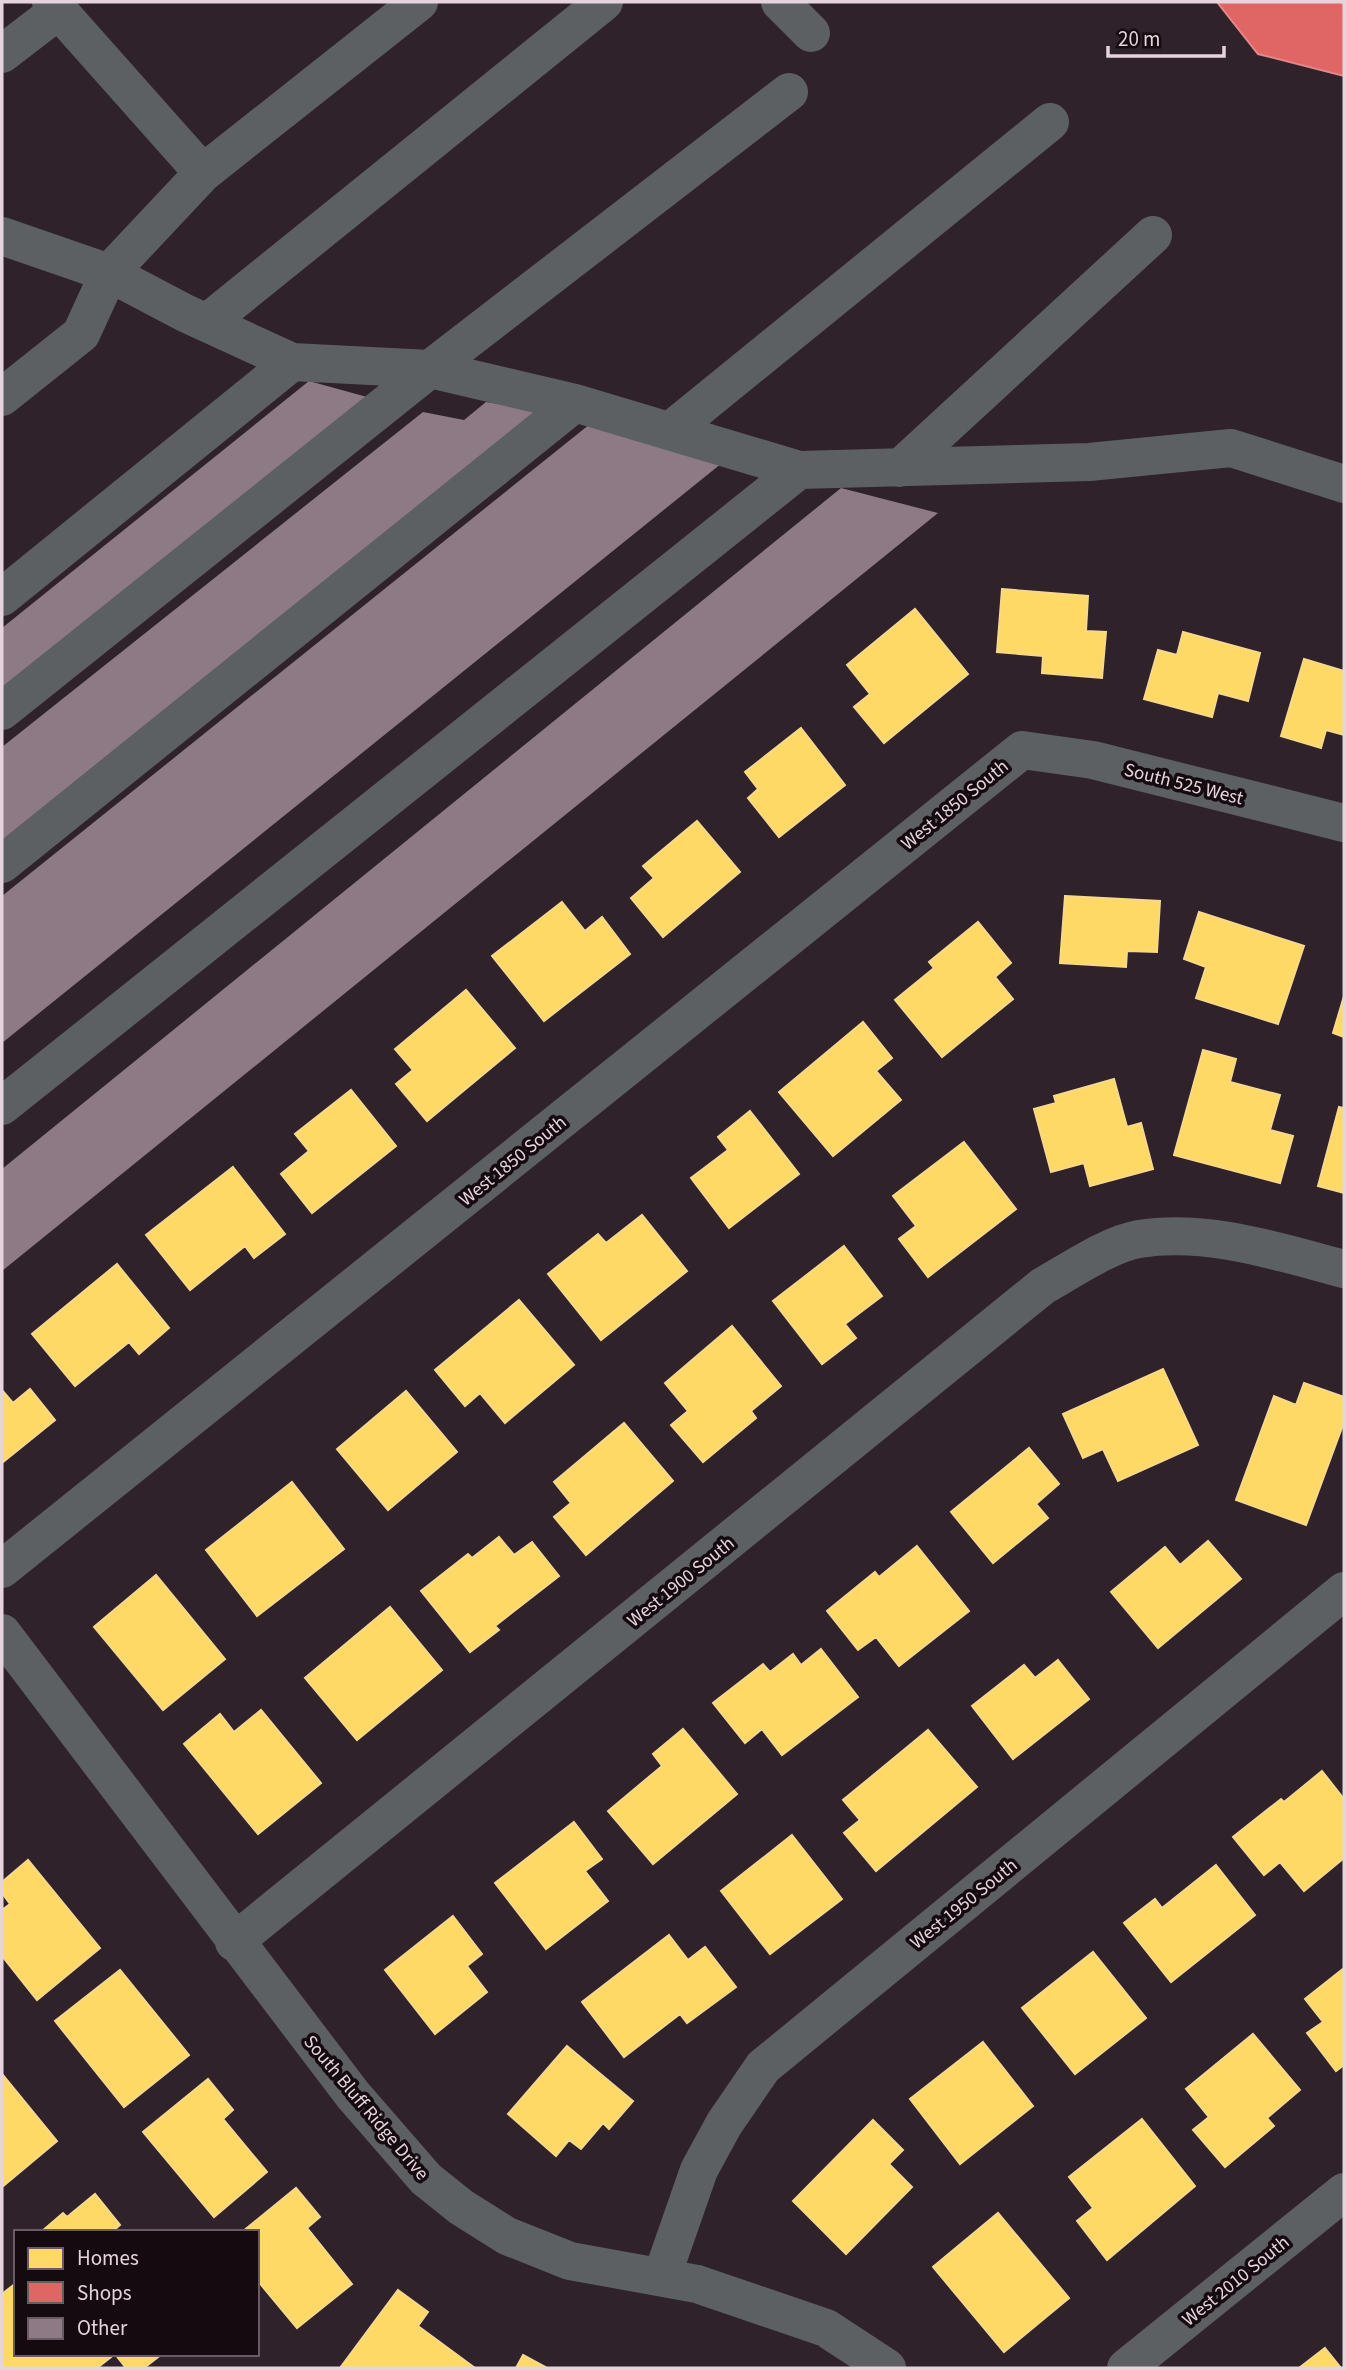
<svg xmlns="http://www.w3.org/2000/svg" width="1346" height="2370" font-family="'Source Sans 3',sans-serif">
<rect width="100%" height="100%" fill="#2f222a"/>
<path fill="#ffd966" stroke="#f8d88a" stroke-width="2" d="M1002,589l86,7 -2,35 20,1 -4,46 -60,-5 1,-17 -46,-4z
M915,609l53,65 -84,69 -30,-36 16,-13 -23,-29z
M1183,632l77,21 -12,48 -30,-8 -6,24 -68,-18 14,-49 19,5z
M1304,659l40,12v64l-18,-5 -5,18 -40,-12z
M801,728l44,57 -66,52 -31,-39 10,-9 -13,-17z
M697,821l43,51 -77,65 -32,-39 23,-20 -11,-12z
M1065,896l95,5 -3,51 -30,-1 -1,16 -66,-4z
M562,902l23,29 17,-14 28,37 -86,67 -52,-65z
M1199,912l105,34 -26,78 -82,-26 10,-31 -22,-8z
M978,922l33,41 -16,14 18,22 -71,58 -47,-57 39,-32 -5,-6z
M466,990l49,58 -88,73 -31,-37 17,-14 -18,-21z
M1344,996v41l-11,-4z
M863,1022l29,36 -16,13 25,29 -68,56 -54,-64z
M1203,1050l33,9 -6,23 50,13 -10,35 23,6 -13,47 -106,-28z
M1114,1079l13,48 14,-4 12,46 -63,17 -6,-23 -33,9 -17,-63 22,-6 -2,-7z
M351,1090l45,56 -84,67 -31,-39 28,-23 -14,-17z
M1339,1107l5,1v85l-26,-7z
M750,1111l49,63 -70,54 -38,-50 37,-28 -10,-13z
M964,1142l52,67 -88,68 -29,-38 17,-13 -23,-30z
M233,1167l52,67 -31,24 -9,-12 -55,44 -44,-55z
M642,1215l45,56 -86,69 -53,-66 50,-40 8,9z
M844,1246l38,50 -37,28 11,14 -34,26 -49,-63z
M117,1264l52,64 -30,26 -10,-12 -54,44 -43,-52z
M519,1300l55,65 -69,58 -25,-30 -15,13 -30,-36z
M732,1326l49,60 -30,25 5,7 -53,44 -32,-37 17,-14 -23,-28z
M1163,1369l35,76 -80,36 -15,-32 -20,9 -20,-44z
M1304,1383l40,14v25l-38,103 -70,-25 38,-104 22,9z
M30,1389l25,31 -53,43v-73l11,13z
M406,1391l51,61 -69,58 -51,-61z
M624,1423l49,58 -87,74 -32,-38 17,-14 -17,-21z
M1029,1448l30,36 -23,20 12,14 -55,45 -42,-51z
M292,1482l52,67 -87,67 -51,-66z
M499,1537l15,18 18,-13 27,34 -64,50 4,4 -29,22 -49,-61 47,-37 4,4z
M1208,1541l33,38 -83,69 -47,-56 54,-45 15,18z
M917,1546l52,65 -70,55 -23,-29 -18,13 -31,-39 48,-39 4,5z
M156,1575l69,84 -62,51 -69,-83z
M390,1607l52,63 -85,70 -52,-62z
M821,1649l37,48 -76,58 -20,-26 -17,14 -32,-40 50,-39 7,8 23,-18 8,11z
M1058,1660l31,39 -76,60 -41,-53 52,-41 11,13z
M261,1710l60,73 -63,51 -74,-90 36,-30 14,18z
M683,1729l54,65 -84,70 -45,-53 54,-45 -9,-12z
M928,1730l49,57 -101,84 -32,-38 16,-13 -17,-20z
M1322,1771l22,28v59l-40,33 -24,-29 -16,13 -31,-38 48,-38 3,3z
M574,1822l28,37 -17,12 23,30 -62,48 -51,-66z
M792,1835l50,64 -72,55 -49,-63z
M28,1860l72,88 -63,52 -35,-44v-46l8,-6 -8,-11v-11z
M1216,1865l39,50 -84,67 -47,-59 31,-24 7,9z
M453,1916l29,38 -15,12 20,26 -52,42 -50,-64z
M669,1935l19,25 17,-13 31,40 -49,36 -7,-9 -56,43 -42,-55z
M1093,1952l53,66 -71,56 -53,-66z
M1344,1968v97l-8,6 -29,-38 16,-11 -18,-23z
M120,1970l69,85 -65,52 -69,-86z
M1253,2034l47,56 -33,28 7,8 -49,41 -32,-37 16,-13 -23,-28z
M983,2042l50,64 -73,58 -50,-65z
M567,2046l66,55 -24,28 -6,-6 -22,26 -12,-9 -13,16 -48,-42z
M2,2074l55,67 -55,46z
M208,2079l25,31 -10,9 44,53 -53,45 -71,-85z
M1142,2119l53,67 -88,74 -30,-39 16,-13 -24,-31z
M873,2120l30,30 -14,14 23,23 -66,67 -53,-53z
M296,2188l24,29 -13,11 45,56 -55,44 -40,-48v-48h-15z
M95,2194l25,31 -8,7h-71l22,-19 4,4z
M998,2213l71,85 -65,54 -71,-85z
M16,2283v71h99l-18,14h-95v-74z
M398,2290l30,22 -10,14 57,42h-135z
M1325,2348l16,20h-42z
M115,2354h47l-18,14h-18z
M523,2355l24,13h-31z"/>
<path fill="#e06666" stroke="#e2878a" stroke-width="2" d="M1217,2h124l3,4v70l-86,-22z"/>
<path fill="#8d7a85" d="M309,381l58,16 -365,292v-61z
M486,402l58,9 -542,435v-99l421,-335 41,8z
M590,424l137,35 -725,584v-147z
M841,488l97,25 -936,758v-102z"/>
<g fill="none" stroke-linecap="round" stroke-linejoin="round">
<path stroke="#5d6063" stroke-width="38" d="M780,2l31,31
M2,54l56,-43
M203,173l216,-171
M2,236l107,37 94,-100 -152,-171
M209,321l395,-319
M292,362l138,7 359,-277
M2,397l79,-63 28,-61 76,40 107,49 -290,235
M670,431l380,-309
M900,468l253,-233
M799,470l290,-8 142,-14 113,36
M2,711l428,-342 145,34 -573,461
M2,1106l797,-636 -224,-67
M2,1569l1020,-819 71,10 251,63
M2,1633l351,462 73,84 35,28 46,29 63,25 127,23 129,44 61,40
M234,1942l809,-656c27,-15 66,-42 96,-47 69,-11 140,13 205,30
M662,2276l37,-106 25,-46 39,-57 581,-476
M1126,2368l218,-176"/>
</g>
<g text-anchor="middle" stroke-width="7" stroke-linejoin="round" paint-order="stroke">
<g font-size="19" fill="#e6d4dd" stroke="#160a11">
<text transform="translate(1184 783) rotate(14)" y="7">South 525 West</text>
<text transform="translate(954 804) rotate(-39)" y="7">West 1850 South</text>
<text transform="translate(512 1160) rotate(-39)" y="7">West 1850 South</text>
<text transform="translate(680 1581) rotate(-39)" y="7">West 1900 South</text>
<text transform="translate(963 1903) rotate(-39)" y="7">West 1950 South</text>
<text transform="translate(367 2107) rotate(50)" y="7">South Bluff Ridge Drive</text>
<text transform="translate(1235 2280) rotate(-39)" y="7">West 2010 South</text>
</g>
</g>
<rect width="1346" height="2370" fill="none" stroke="#e6d4dd" stroke-width="7"/>
<rect x="14" y="2230" width="245" height="126" fill="#160a11" stroke="#695b63" stroke-width="2"/>
<rect x="28" y="2248" width="35" height="21" fill="#ffd966" stroke="#695b63" stroke-width="2"/>
<text x="77" y="2265" font-size="21" fill="#e6d4dd">Homes</text>
<rect x="28" y="2282" width="35" height="21" fill="#e06666" stroke="#695b63" stroke-width="2"/>
<text x="77" y="2300" font-size="21" fill="#e6d4dd">Shops</text>
<rect x="28" y="2318" width="35" height="21" fill="#8d7a85" stroke="#695b63" stroke-width="2"/>
<text x="77" y="2335" font-size="21" fill="#e6d4dd">Other</text>
<path d="M1108 46v10h116v-10" fill="none" stroke="#e6d4dd" stroke-width="3.5"/>
<text x="1118" y="46" font-size="21" fill="#e6d4dd" stroke="#160a11" stroke-width="5" paint-order="stroke">20 m</text>
</svg>
